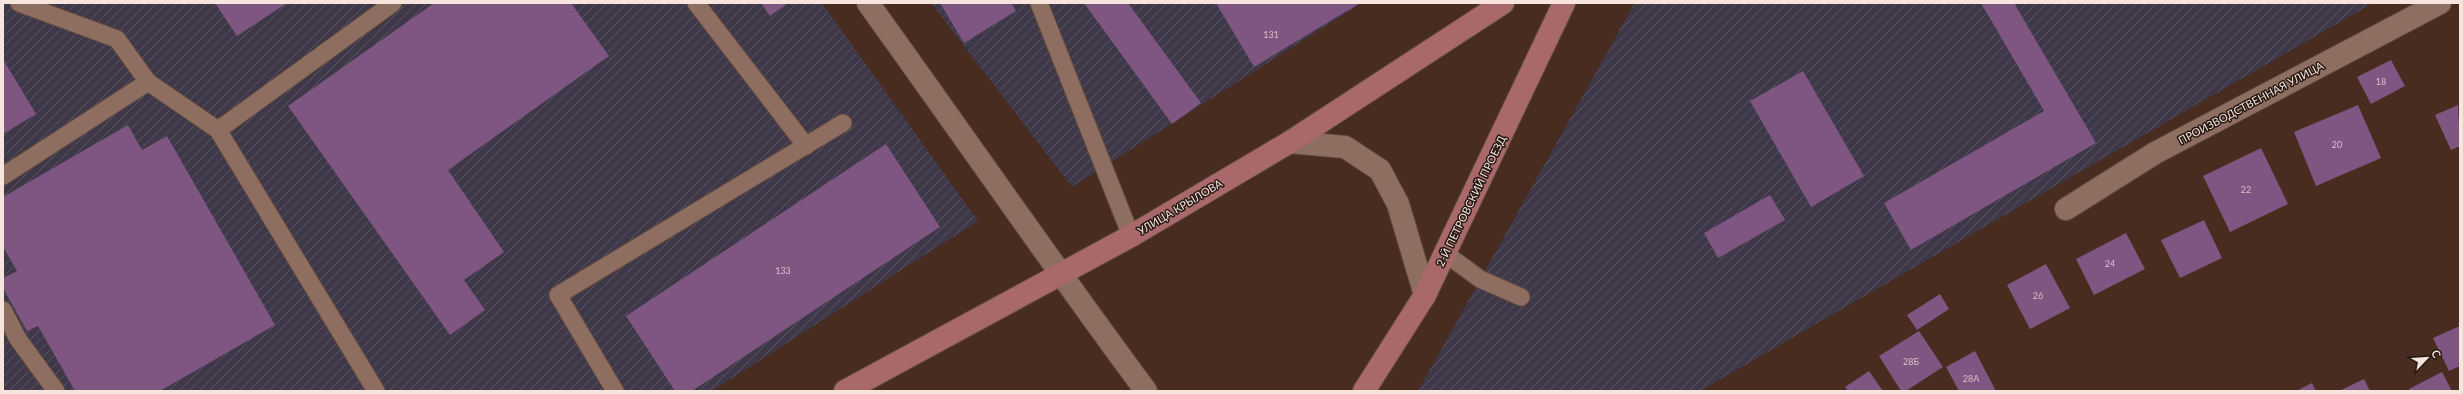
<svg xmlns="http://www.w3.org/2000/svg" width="2463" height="394" font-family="Lato,sans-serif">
<defs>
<pattern id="industrial-furrows" width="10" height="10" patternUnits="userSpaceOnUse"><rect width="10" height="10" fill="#3e3849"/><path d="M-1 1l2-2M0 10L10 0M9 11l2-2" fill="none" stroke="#5b5563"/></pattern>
</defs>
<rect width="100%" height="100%" fill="#472c1f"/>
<path fill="url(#industrial-furrows)" d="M3,3h819l156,218 -266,170h-709z
M931,3h431l-290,184z
M1637,3h736l-673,388h-282l215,-385z"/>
<path fill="#7e5681" d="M215,3h72l-50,33z
M434,3h137l38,53 -161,114 56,82 -40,28 21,30 -35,25 -162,-229z
M761,3h27l-18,13z
M940,3h71l5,8 -52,32z
M1084,3h44l73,100 -29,21z
M1216,3h144l-106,64z
M1981,3h33l82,140 -185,107 -27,-47 160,-92z
M3,59l33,55 -33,20z
M2391,60l14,26 -34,18 -14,-27z
M1803,71l61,105 -53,31 -61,-106z
M2358,105l23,53 -65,28 -22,-54z
M2458,105l2,41 -9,4 -16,-35z
M128,125l14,25 25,-14 108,189 -115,66h-85l-37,-65 -11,5 -24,-43v-10l14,-7 -14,-24v-50z
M886,144l54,83 -248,164h-17l-49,-75z
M2261,148l27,56 -58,28 -27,-56z
M1770,195l15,25 -67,38 -14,-25z
M2204,220l18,38 -42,20 -19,-38z
M2126,233l19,36 -51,26 -18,-36z
M2046,264l24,44 -40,21 -23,-44z
M1940,294l9,15 -32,21 -10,-15z
M2460,326v40l-11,5 -16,-33z
M1919,331l24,36 -37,24h-5l-22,-35z
M1975,351l21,40h-37l-13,-24z
M1869,371l14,20h-35l-3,-4z
M2442,372l10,19h-42l-1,-2z
M2364,379l6,12h-31z
M2312,383l4,8h-20z"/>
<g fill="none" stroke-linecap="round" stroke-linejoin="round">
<defs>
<path id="lane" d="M19,3l98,36 31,43
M696,3l110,143
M1039,3l92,233
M218,130l175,-127
M3,176l145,-94 70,48 158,261
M1446,254l34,25 41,18
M3,310l15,29 38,52
M615,391l-57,-96 285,-172"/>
<path id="street" d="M868,3c93,129 183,260 278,388
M1290,142l55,5 35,23 18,34 27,91
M2066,209l89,-56 285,-150"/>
<path id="secondary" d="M845,391l286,-155 159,-94 213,-139
M1364,391l61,-96 139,-292"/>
</defs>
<use href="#lane" stroke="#624a3e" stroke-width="19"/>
<use href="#street" stroke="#624a3e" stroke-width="24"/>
<use href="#secondary" stroke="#624a3e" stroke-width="24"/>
<use href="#lane" stroke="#8e6e60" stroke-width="17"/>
<use href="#street" stroke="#8e6e60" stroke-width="22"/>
<use href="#secondary" stroke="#a9696a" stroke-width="22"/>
</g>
<g text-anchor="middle" stroke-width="3" stroke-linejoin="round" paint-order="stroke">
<g font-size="9" fill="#d9c0c5">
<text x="1271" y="38">131</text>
<text x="2381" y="85">18</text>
<text x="2337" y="148">20</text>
<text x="2246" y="193">22</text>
<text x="2110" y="267">24</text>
<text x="783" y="274">133</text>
<text x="2038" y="299">26</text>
<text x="1911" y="365">28Б</text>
<text x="1971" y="382">28А</text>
</g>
<g font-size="11" fill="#f7e4dc" stroke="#251812">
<text transform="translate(2251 103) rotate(-28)" y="4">ПРОИЗВОДСТВЕННАЯ УЛИЦА</text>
<text transform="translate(1471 201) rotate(-64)" y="4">2-Й ПЕТРОВСКИЙ ПРОЕЗД</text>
<text transform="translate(1180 207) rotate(-31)" y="4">УЛИЦА КРЫЛОВА</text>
</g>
</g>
<rect width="2463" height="394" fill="none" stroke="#f7e4dc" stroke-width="8"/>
<g transform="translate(2427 358) rotate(65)" stroke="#251812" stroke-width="3" paint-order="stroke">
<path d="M0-3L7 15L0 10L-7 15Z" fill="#f7e4dc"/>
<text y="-6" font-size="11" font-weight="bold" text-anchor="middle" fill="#f7e4dc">С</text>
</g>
</svg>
